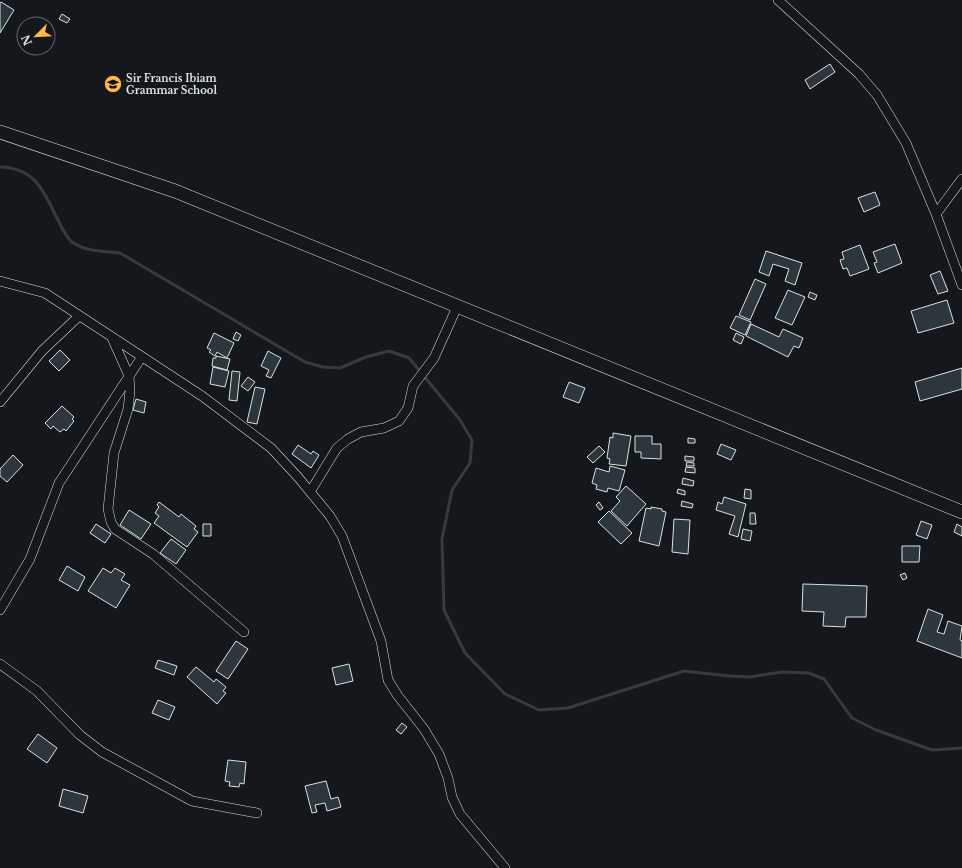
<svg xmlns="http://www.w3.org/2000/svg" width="962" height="868" font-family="'Libre Baskerville',serif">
<rect width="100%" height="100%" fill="#14181c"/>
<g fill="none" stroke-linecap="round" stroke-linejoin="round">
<path stroke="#363b3e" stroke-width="3" d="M0,167c37,1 44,26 59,55 3,6 7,15 13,20 14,10 32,9 48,11l185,109 18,5 17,1 26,-11 23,-6 20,7 51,62 12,20 -2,23 -18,27 -10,49 2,71 21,43 40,41 34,16 29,-2 116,-37 45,5 20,1 33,-5 27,1 15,6 28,39 24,12 56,20 30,-2"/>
</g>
<path fill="#2c363c" stroke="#d8e6dc" d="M1,2l13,8 -14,23v-30z
M62,14l8,5 -3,4 -8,-4z
M830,64l5,8 -25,17 -5,-9z
M875,192l5,13 -16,7 -6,-14z
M895,244l7,19 -24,10 -4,-10 3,-1 -4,-10z
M860,245l9,24 -19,7 -3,-8 -4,1 -3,-9 4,-1 -2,-7z
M766,251l36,12 -7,22 -10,-4 4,-12 -16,-5 -4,12 -10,-4z
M940,271l8,20 -10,3 -8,-19z
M755,279l11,5 -16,36 -11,-5z
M788,290l17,7 -13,28 -17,-7z
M810,292l7,3 -2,5 -7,-3z
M947,300l7,23 -36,10 -7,-22z
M736,316l15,6 -6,13 -15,-7z
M751,324l28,13 4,-8 20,9 -4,10 -5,-2 -6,11 -42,-21z
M236,332l5,3 -3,6 -5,-2z
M214,333l20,10 -7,15 -10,-6 -2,4 -6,-4 2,-2 -4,-2z
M736,333l8,4 -3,7 -8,-4z
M60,350l10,10 -11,11 -10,-10z
M268,351l13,7 -10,20 -5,-2 3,-6 -8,-4z
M216,356l14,3 -3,11 -15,-4 1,-8h3z
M213,367l16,4 -4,16 -15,-3z
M962,368v21l-42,12 -5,-19z
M232,371l8,1 -3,29 -8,-1z
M248,377l7,5 -7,9 -7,-5z
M569,382l16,6 -6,15 -16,-6z
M255,387l10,2 -8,35 -10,-2z
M136,399l10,3 -2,11 -11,-3z
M62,406l12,11 -2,2 2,2 -8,10 -2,-2 -4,3 -7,-6 -2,3 -6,-6z
M613,433l18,3 -5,30 -17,-2 1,-5 -3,-1 3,-21 3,1z
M635,436h17v8h9v15l-20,-1v-6h-6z
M688,438l7,1v4h-7z
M721,444l15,6 -5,10 -14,-6z
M298,445l13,9 2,-3 6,4 -8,13 -19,-14z
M599,446l6,6 -12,11 -6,-6z
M13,455l10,10 -16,17 -7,-6v-7z
M685,456l9,1v4h-9z
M687,462l7,1v3h-8z
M610,466l15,4 -6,21 -11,-3 -1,4 -11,-3 1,-4 -5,-2 4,-15 13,4z
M686,467l9,1v5l-10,-1z
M683,478l11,3 -1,5 -11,-2z
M626,486l20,18 -19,22 -16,-15 9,-10 -4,-4z
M678,489l7,2v4l-8,-2z
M745,489l6,1v9l-7,-1z
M724,497l22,7 -8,33 -9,-3 6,-18 -19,-6 2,-8 4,2z
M682,501l11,3 -1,4 -11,-2z
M159,502l20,15 2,-3 15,12 -2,3 4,3 -11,15 -33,-24 5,-7 -4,-3 4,-6 -2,-2z
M599,502l4,6 -3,2 -4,-5z
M651,507l11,2v2l4,1 -7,34 -20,-5 7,-33 5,1z
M129,510l22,14 -10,15 -21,-14z
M609,511l23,22 -11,11 -23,-22z
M750,513h5l1,11h-6z
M674,519l16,1 -2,34 -16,-2z
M921,521l11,4 -5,14 -11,-4z
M96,524l15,10 -6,9 -15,-10z
M203,524h8v12h-8z
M957,524l5,3v9l-8,-4z
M743,529l9,2 -2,10 -9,-2z
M171,539l15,11 -10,14 -16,-11z
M902,546h18l-1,16h-17z
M67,566l18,11 -7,14 -19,-11z
M103,568l8,5 4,-5 10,6 -4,6 9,5 -14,23 -28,-17z
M905,573l2,5 -4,2 -3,-5z
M803,584l64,2 -1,31h-20l-1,10 -22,-1 1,-14 -22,-1z
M928,609l15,6 -6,17 7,2 4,-13 14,5 -2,14 2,1v17l-45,-17z
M236,641l12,8 -20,30 -12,-8z
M158,660l19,6 -3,9 -19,-7z
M349,664l4,17 -17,4 -4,-17z
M196,667l18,15 2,-3 10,8 -3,4 3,2 -9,11 -30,-27z
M158,700l17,7 -6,13 -17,-7z
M402,723l5,4 -6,7 -5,-4z
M38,734l19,14 -10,15 -20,-14z
M228,760l18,2 -2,22 -4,-1 -1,4 -10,-1 1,-4 -5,-1z
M326,781l5,18 7,-2 3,10 -14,4 -2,-8 -10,2 2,7 -5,1 -7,-27z
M63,789l25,7 -5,17 -24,-7z"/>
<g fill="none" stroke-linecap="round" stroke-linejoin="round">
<defs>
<path id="minor" d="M778,0l81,74 18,21 29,48 30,71 26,71
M936,214l26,-35
M0,281l45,12 157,103 69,52 26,28 33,40 12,20 39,105 7,39 10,16 26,33 15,25 9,24 4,19 8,17 45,54
M112,338l17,38 1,15 -2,18 -14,44 -6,56 3,13 4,7 38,25 91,78
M0,402l42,-51 37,-35
M310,492l27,-44 11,-9 13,-7 23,-4 15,-7 9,-13 5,-22 21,-28 23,-51
M0,610l30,-51 29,-76 82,-125
M0,664l37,27 43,44 22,17 90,49 65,12"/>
<path id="secondary" d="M0,132l175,59 787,321"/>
</defs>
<use href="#minor" stroke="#d8e6dc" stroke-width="10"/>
<use href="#secondary" stroke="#d8e6dc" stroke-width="14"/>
<use href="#minor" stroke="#14181c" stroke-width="9"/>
<use href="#secondary" stroke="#14181c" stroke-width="13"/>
</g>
<defs>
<symbol id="university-disc" viewBox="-11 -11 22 22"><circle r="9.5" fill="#ffb74d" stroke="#14181c"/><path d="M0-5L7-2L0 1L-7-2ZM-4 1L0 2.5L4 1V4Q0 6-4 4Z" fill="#111"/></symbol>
</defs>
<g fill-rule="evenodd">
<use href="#university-disc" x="103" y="74" width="20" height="20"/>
</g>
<g text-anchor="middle" stroke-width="3" stroke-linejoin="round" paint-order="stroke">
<g font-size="10" font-weight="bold" fill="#d8e6dc" stroke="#14181c" text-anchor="start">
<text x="126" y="82">Sir Francis Ibiam<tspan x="126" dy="12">Grammar School</tspan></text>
</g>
</g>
<g transform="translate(36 36) rotate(246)"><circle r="19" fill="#14181c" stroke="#626a69"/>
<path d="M0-3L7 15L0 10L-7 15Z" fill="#ffb74d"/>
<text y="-6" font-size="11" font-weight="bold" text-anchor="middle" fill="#d8e6dc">N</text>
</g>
</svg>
